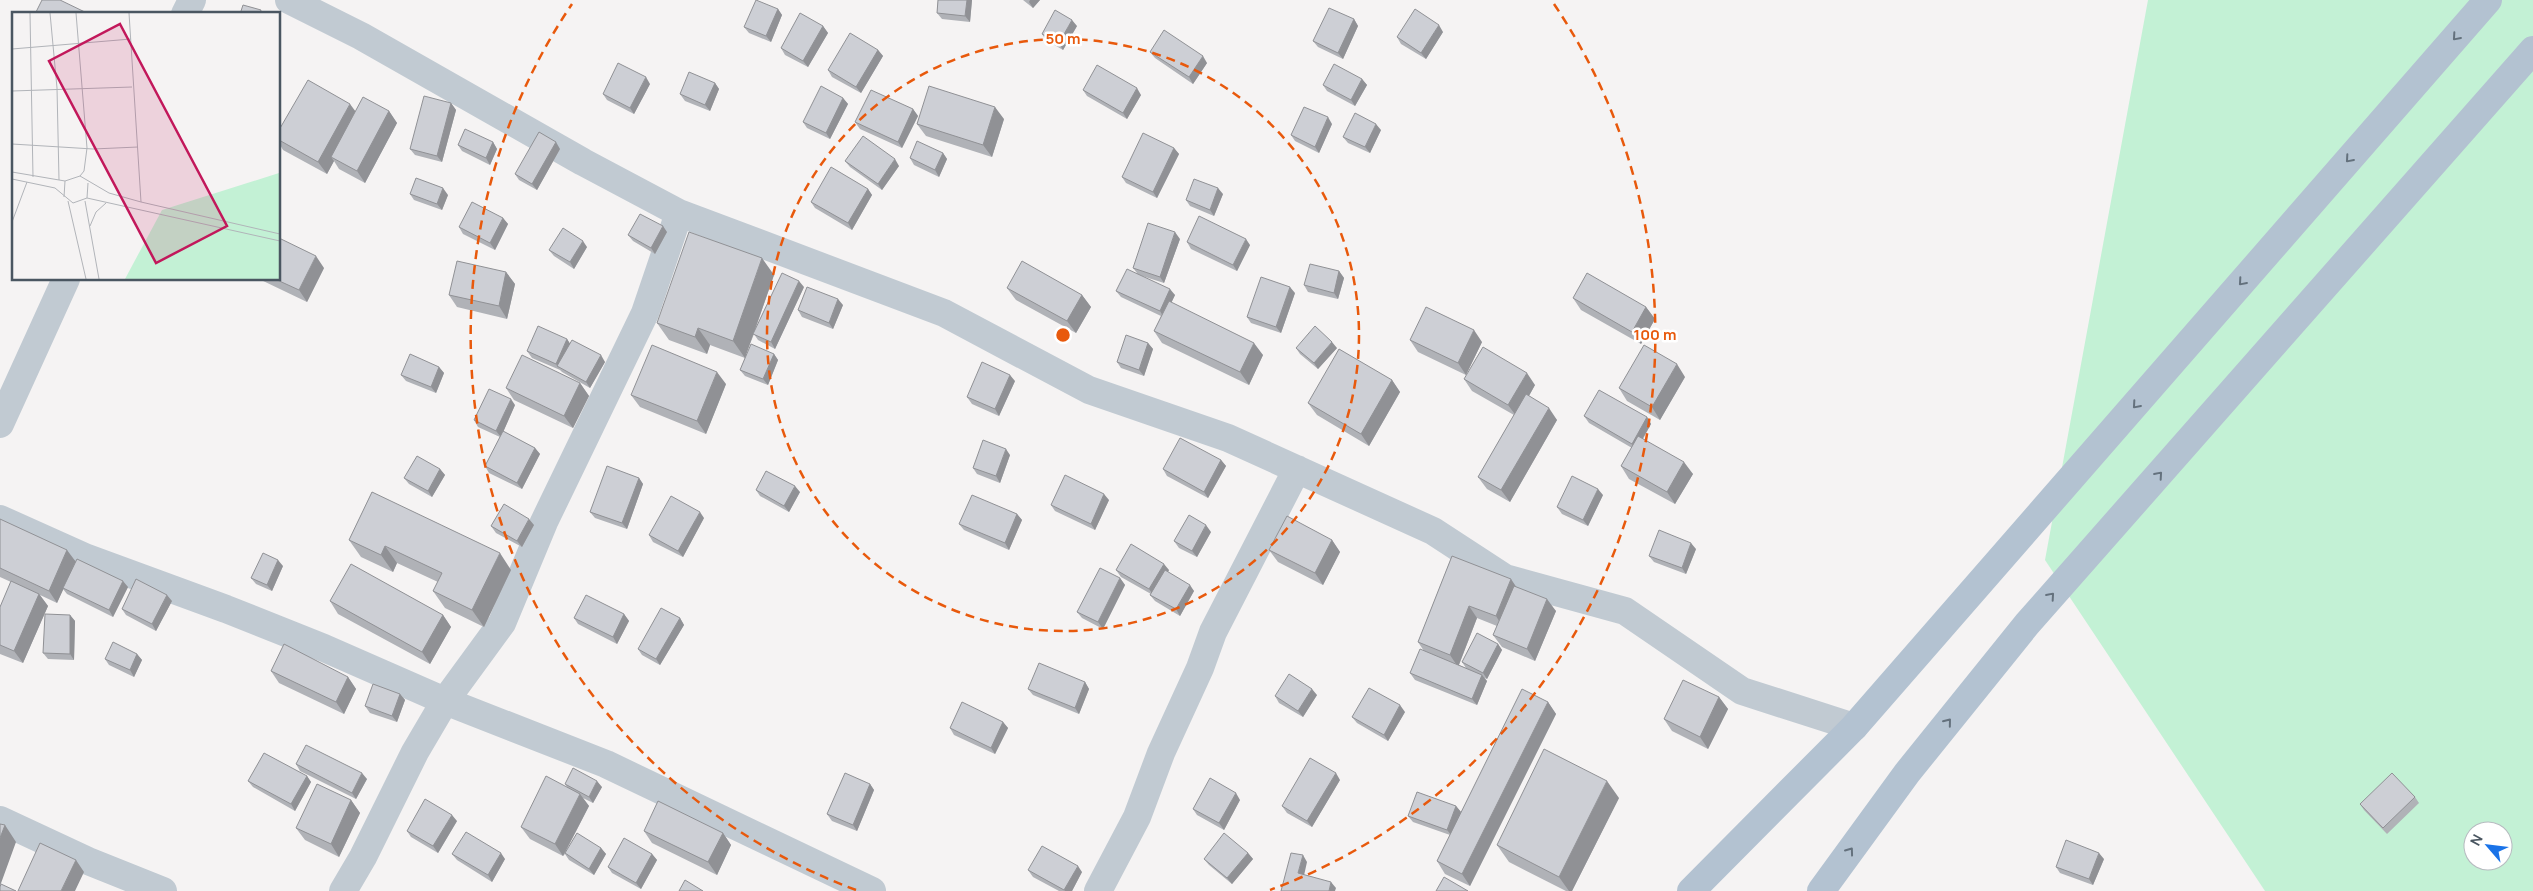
<svg xmlns="http://www.w3.org/2000/svg" width="2533" height="891" font-family="Manrope,sans-serif">
<rect width="100%" height="100%" fill="#f5f3f3"/>
<path fill="#c3f1d5" fill-rule="evenodd" d="M2148,0h385v891h-268l-220,-331zM2473,831h30v30h-30z"/>
<g fill="none" stroke-linecap="round" stroke-linejoin="round">
<path stroke="#c1cad2" stroke-width="28" d="M289,0l72,36 222,126 96,51 265,100 145,77 139,48 205,93 72,47 120,33 117,80 112,36
M185,14l7,-14
M0,424l66,-145
M0,519l87,39 139,51 98,39 121,53 161,63 266,127
M0,820l88,41 75,30
M343,891l20,-34 52,-105 30,-51 57,-78 42,-101 101,-209 34,-100
M1098,891l39,-74 24,-64 39,-85 13,-36 84,-163"/>
<path stroke="#b3c2d1" stroke-width="28" d="M1691,891l163,-164 634,-727
M1821,891l86,-118 120,-149 506,-574"/>
</g>
<path fill="#b0b2b7" d="M938,0h34l-2,22 -28,-3 -5,-6z
M1023,0h17l-7,8z
M778,9l4,6 -11,27 -22,-9 -5,-6z
M1354,19l4,7 -15,33 -25,-12 -5,-6z
M823,26l5,7 -20,34 -23,-12 -4,-7z
M1077,26l-14,24 -17,-10 -4,-6z
M1443,32l-17,27 -25,-15 -4,-7z
M878,50l5,6 -22,37 -29,-16 -4,-7z
M1150,52l57,11 -14,21 -38,-26z
M1362,79l5,6 -12,21 -28,-15 -4,-6z
M715,83l4,6 -9,22 -25,-10 -5,-7z
M650,84l-16,30 -27,-14 -4,-6z
M1083,90l58,5 -14,24 -40,-23z
M843,98l5,6 -18,35 -23,-11 -4,-6z
M451,103l5,7 -14,52 -27,-7 -5,-6z
M913,109l5,7 -16,32 -42,-19 -5,-7z
M355,111h34l8,12 -32,60 -26,-14 -5,-8 -7,13 -44,-24 -4,-7v-13z
M1004,119l-12,38 -66,-21 -9,-12z
M1332,124l-13,29 -24,-12 -4,-6z
M1381,130l-11,23 -22,-10 -5,-6z
M493,142l4,7 -7,16 -28,-14 -4,-6z
M1174,148l5,6 -22,44 -31,-15 -4,-6z
M560,149l-23,41 -18,-10 -4,-6z
M943,153l4,6 -8,18 -25,-12 -4,-7z
M845,161l54,5 -17,24 -32,-23z
M868,189l4,6 -20,35 -37,-22 -4,-6z
M410,194l38,1 -6,15 -28,-10z
M1223,194l-9,22 -24,-10 -4,-6z
M503,218l5,6 -13,26 -32,-16 -4,-7z
M667,232l-12,22 -22,-13 -5,-6z
M1180,239l-16,44 -25,-8 36,20 -4,8 92,52 -14,30 -87,-42 -8,-12 7,-15 -40,-19 -5,-6 21,-18 -4,-5z
M1187,242l63,3 -13,26 -46,-22z
M587,247l-13,22 -20,-13 -5,-6z
M324,268l-17,34 -48,-23h20z
M1339,271l5,7 -6,21 -30,-7 -4,-7z
M506,272l9,12 -8,35 -50,-12 -8,-12z
M774,275l-19,55 49,-43 -29,62 -17,-9 -4,-6 -8,20h28l4,6 -10,25 -23,-9 -5,-6 5,-12 -35,-13 -3,9 -38,-14 -12,-17z
M1007,288l75,7 9,12 -15,26 -60,-33z
M1295,293l-14,40 -30,-10 -4,-6z
M1573,298l73,9 9,12 -14,25 -60,-34z
M843,305l-10,24 -31,-12 -4,-7z
M567,339l3,5 35,18 -15,26 -28,-16 -2,-2 -28,-12 -5,-7z
M1410,340l72,2 -16,33 -48,-23z
M1148,343l5,6 -9,27 -23,-8 -4,-6z
M1296,348h41l-19,21 -18,-15z
M439,367l5,6 -8,20 -30,-12 -5,-6z
M1685,377l-25,43 -33,-19 -8,-13z
M1464,379l71,6 -6,11 28,24 -47,82 -23,-13 -9,-12 36,-62 -42,-24z
M1392,380l8,12 -31,54 -52,-31 -9,-12z
M1015,381l-16,35 -27,-12 -5,-7z
M580,383l9,13 -16,32 -59,-28 -8,-12z
M726,384l-20,50 -66,-27 -9,-12z
M515,405l-12,27 32,16 5,6 -18,35 -33,-16 -4,-7 15,-29 -22,-10 -4,-7z
M1584,416l63,1 4,7 -8,15 50,35 -18,30 -46,-25 -8,-13 11,-18 -43,-25z
M1010,455l-10,28 -23,-9 -4,-6z
M1221,460l5,6 -18,32 -41,-22 -4,-7z
M440,469l5,6 -13,22 -23,-13 -5,-6z
M639,478l4,6 -16,45 -32,-11 -5,-6z
M756,490l44,2 -11,20 -29,-16z
M372,492l139,78 -27,57 -39,-19 -12,-17 5,-9 -41,-19 -4,9 -32,-15 -12,-17z
M1603,495l-15,31 -26,-12 -5,-7z
M1109,500l-14,30 -40,-19 -4,-6z
M1017,514l5,6 -13,30 -45,-20 -5,-6z
M704,518l-21,39 -30,-15 -4,-7z
M0,519l76,42 52,26 -15,30 -46,-23 -4,-5 -6,14 -17,-8 8,11 -25,57 -23,-9v-47l11,-25 -11,-5z
M534,525l-12,22 -26,-14 -5,-7z
M1211,532l-14,25 -18,-9 -5,-7z
M1332,540l8,12 -17,33 -45,-23 -9,-12z
M1696,549l-10,25 -32,-12 -5,-6z
M1452,556l64,31 40,24 -21,50 -33,-14 -9,-12 4,-9 -20,-8 -18,47 7,3 -4,-6 36,-18 4,6 -15,29 -3,-1 3,3 -10,24 -62,-25 -5,-7 14,-22 -6,-9z
M283,566l-11,25 -16,-7 -5,-6z
M1116,570h53l-1,2 26,19 -14,25 -25,-15 -5,-6 1,-1 -30,-17z
M1120,578l5,7 -22,44 -21,-11 -5,-6z
M172,601l-16,30 -30,-16 -4,-6z
M330,601l113,14 8,12 -21,37 -92,-50z
M624,614l5,7 -12,23 -39,-20 -4,-6z
M70,615l5,6 -1,39 -26,-1 -5,-6z
M680,618l4,7 -24,40 -18,-10 -4,-6z
M137,654l5,6 -8,17 -25,-12 -4,-6z
M271,671l77,6 8,12 -12,25 -65,-31z
M1085,682l4,7 -10,25 -46,-19 -5,-6z
M400,694l5,6 -8,22 -27,-9 -5,-7z
M1317,695l-14,22 -24,-14 -4,-7z
M1719,697l9,12 -20,40 -36,-18 -8,-12z
M1548,702l8,12 -86,172 -25,-12 -8,-13 13,-26 -37,-13 -5,-6 48,-10 5,6z
M1405,712l-17,29 -31,-18 -5,-6z
M1003,722l5,6 -13,26 -41,-19 -4,-7z
M296,764l71,15 -11,20 -56,-28z
M307,776l4,6 -16,29 -42,-24 -5,-6z
M1340,780l-28,47 -25,-14 -5,-7z
M565,784l37,3 -9,16 -10,-5 6,8 -23,45 35,-3 5,6 -12,21 -25,-15 -4,-6 -2,2 -33,-17 -9,-12 46,-40z
M870,784l4,6 -17,41 -25,-10 -5,-7z
M2415,797l4,6 -32,31 -23,-24 -4,-6z
M1619,798l-47,93h-6l-57,-29 -12,-17z
M351,800l9,13 -21,44 -34,-17 -9,-12z
M1240,800l-16,30 -27,-15 -4,-6z
M457,821l-19,32 -27,-16 -4,-6z
M644,831l79,2 8,12 -14,30 -65,-32z
M1248,853l5,6 -21,25 -23,-19 -5,-6z
M452,854l53,5 -13,23 -35,-22z
M652,854l5,6 -16,29 -29,-16 -4,-6z
M2104,859l-11,26 -33,-12 -4,-6z
M1028,870l54,2 -10,19h-13l-26,-14z"/>
<path fill="#909195" d="M967,0h5l-2,22 -5,-6z
M1030,0h10l-7,8 -4,-6z
M778,9l4,6 -11,27 -5,-6z
M1354,19l4,7 -15,33 -5,-6z
M1072,20l5,6 -14,24 -4,-7z
M1439,25l4,7 -17,27 -5,-6z
M823,26l5,7 -20,34 -5,-6z
M878,50l5,6 -22,37 -5,-6z
M1203,56l4,7 -14,21 -4,-7z
M646,77l4,7 -16,30 -4,-6z
M1362,79l5,6 -12,21 -4,-6z
M715,83l4,6 -9,22 -5,-6z
M1137,88l4,7 -14,24 -4,-6z
M843,98l5,6 -18,35 -4,-6z
M451,103l5,7 -14,52 -5,-6z
M350,104l9,12 -28,41 3,4 -7,13 -9,-12z
M995,107l9,12 -12,38 -9,-12z
M913,109l5,7 -16,32 -4,-6z
M389,111l8,12 -32,60 -8,-12z
M1328,117l4,7 -13,29 -4,-6z
M1376,124l5,6 -11,23 -5,-6z
M493,142l4,7 -7,16 -4,-7z
M556,142l4,7 -23,41 -5,-6z
M1174,148l5,6 -22,44 -4,-6z
M943,153l4,6 -8,18 -4,-7z
M895,159l4,7 -17,24 -4,-6z
M443,188l5,7 -6,15 -5,-6z
M1218,188l5,6 -9,22 -4,-6z
M868,189l4,6 -20,35 -4,-7z
M503,218l5,6 -13,26 -5,-7z
M663,226l4,6 -12,22 -4,-6z
M1175,232l5,7 -16,44 -4,-6z
M1246,239l4,6 -13,26 -4,-6z
M583,241l4,6 -13,22 -4,-7z
M316,256l8,12 -17,34 -8,-12z
M762,258l12,17 -29,83 -12,-17z
M1339,271l5,7 -6,21 -4,-6z
M506,272l9,12 -8,35 -8,-13z
M799,281l5,6 -29,62 -4,-7z
M1290,287l5,6 -14,40 -5,-6z
M1170,289l5,6 -11,23 -4,-7z
M1082,295l9,12 -15,26 -9,-12z
M838,299l5,6 -10,24 -4,-6z
M1646,307l9,12 -14,25 -9,-12z
M698,328l12,17 -3,9 -12,-17z
M1474,330l8,12 -16,33 -8,-12z
M567,339l4,6 -14,21 3,4 -4,-6z
M1332,342l5,6 -19,21 -4,-6z
M1148,343l5,6 -9,27 -5,-6z
M1254,343l9,12 -14,30 -9,-13z
M774,354l4,6 -10,25 -5,-6z
M601,355l4,7 -15,26 -4,-6z
M1677,364l8,13 -25,43 -8,-13z
M439,367l5,6 -8,20 -5,-6z
M717,372l9,12 -20,50 -9,-13z
M1527,373l8,12 -18,32 -9,-12z
M1010,375l5,6 -16,35 -4,-7z
M1392,380l8,12 -31,54 -8,-12z
M580,383l9,13 -16,32 -9,-12z
M511,399l4,6 -14,32 -5,-6z
M1549,408l8,12 -47,82 -9,-12z
M1647,417l4,7 -15,26 -4,-6z
M535,448l5,6 -18,35 -5,-6z
M1006,449l4,6 -10,28 -4,-7z
M1221,460l5,6 -18,32 -4,-6z
M1684,462l9,12 -18,30 -8,-12z
M440,469l5,6 -13,22 -4,-6z
M639,478l4,6 -16,45 -5,-6z
M795,486l5,6 -11,20 -5,-6z
M1598,489l5,6 -15,31 -5,-6z
M1104,494l5,6 -14,30 -4,-6z
M700,512l4,6 -21,39 -5,-6z
M1017,514l5,6 -13,30 -4,-7z
M529,519l5,6 -12,22 -5,-6z
M1206,525l5,7 -14,25 -5,-6z
M1332,540l8,12 -17,33 -8,-12z
M1691,543l5,6 -10,25 -4,-6z
M385,546l12,17 -4,9 -12,-17z
M67,550l9,12 -19,41 -8,-12z
M500,553l11,17 -27,57 -12,-17z
M278,560l5,6 -11,25 -5,-6z
M1164,564l5,6 -15,26 -5,-7z
M1120,578l5,7 -22,44 -5,-7z
M1511,579l8,12 -15,38 -8,-13z
M123,581l5,6 -15,30 -4,-7z
M1190,585l4,6 -14,25 -4,-7z
M39,594l9,12 -25,57 -9,-12z
M167,595l5,6 -16,30 -4,-7z
M1547,599l9,12 -21,50 -8,-12z
M1469,606l8,12 -19,49 -8,-12z
M624,614l5,7 -12,23 -4,-7z
M70,615l5,6 -1,39 -4,-6z
M443,615l8,12 -21,37 -8,-12z
M680,618l4,7 -24,40 -4,-6z
M1498,644l4,6 -15,29 -4,-6z
M137,654l5,6 -8,17 -4,-7z
M1482,675l5,6 -10,24 -5,-6z
M348,677l8,12 -12,25 -8,-12z
M1085,682l4,7 -10,25 -4,-6z
M1312,689l5,6 -14,22 -5,-6z
M400,694l5,6 -8,22 -5,-6z
M1719,697l9,12 -20,40 -8,-12z
M1548,702l8,12 -86,172 -8,-12z
M1400,705l5,7 -17,29 -4,-6z
M1003,722l5,6 -13,26 -4,-6z
M362,773l5,6 -11,20 -4,-6z
M1336,773l4,7 -28,47 -5,-6z
M307,776l4,6 -16,29 -4,-7z
M597,781l5,6 -9,16 -4,-6z
M1607,781l12,17 -47,93h-3l-10,-14z
M870,784l4,6 -17,41 -4,-6z
M1236,793l4,7 -16,30 -5,-7z
M580,794l9,12 -26,50 -8,-12z
M351,800l9,13 -21,44 -8,-13z
M1456,806l5,6 -9,24 -5,-6z
M452,815l5,6 -19,32 -5,-7z
M5,825l11,17 -16,44v-48z
M723,833l8,12 -14,30 -9,-13z
M601,848l5,6 -12,21 -5,-6z
M501,853l4,6 -13,23 -4,-7z
M1248,853l5,6 -21,25 -5,-6z
M2099,853l5,6 -11,26 -4,-6z
M652,854l5,6 -16,29 -5,-6z
M1303,855l4,7 -4,18 -5,-7z
M76,860l8,12 -9,19h-14z
M1078,866l4,6 -10,19h-7l-1,-1z
M1331,882l5,6 -1,3h-6z"/>
<path fill="#cdcfd5" stroke="#909195" d="M42,0h18l29,14h-54z
M756,0l22,9 -12,27 -22,-9z
M938,0h29l-2,16 -28,-3z
M243,5l18,5 -1,4h-20z
M1329,8l25,11 -16,34 -25,-12z
M1415,9l24,16 -18,28 -24,-16z
M1055,10l17,10 -13,23 -17,-9z
M800,13l23,13 -20,35 -22,-13z
M1164,30l39,26 -14,21 -39,-25z
M850,33l28,17 -22,37 -28,-17z
M618,63l28,14 -16,31 -27,-14z
M1334,64l28,15 -11,21 -28,-15z
M1097,65l40,23 -14,25 -40,-23z
M689,72l26,11 -10,22 -25,-11z
M308,80l42,24 -32,58 -39,-22v-10z
M821,86l22,12 -17,35 -23,-11z
M929,86l66,21 -12,38 -66,-21z
M871,90l42,19 -15,33 -43,-20z
M424,96l27,7 -14,53 -27,-7z
M363,97l26,14 -32,60 -26,-14z
M1304,107l24,10 -13,30 -24,-12z
M1355,113l21,11 -11,23 -22,-10z
M465,129l28,13 -7,16 -28,-13z
M539,132l17,10 -24,42 -17,-10z
M1143,133l31,15 -21,44 -31,-15z
M863,136l32,23 -17,25 -33,-23z
M917,141l26,12 -8,17 -25,-12z
M831,167l37,22 -20,34 -37,-21z
M416,178l27,10 -6,16 -27,-10z
M1194,179l24,9 -8,22 -24,-10z
M472,202l31,16 -13,25 -31,-16z
M640,214l23,12 -12,22 -23,-13z
M1199,216l47,23 -13,26 -46,-23z
M1148,223l27,9 -15,45 -27,-9z
M563,228l20,13 -13,21 -21,-12z
M689,232l73,26 -29,83 -35,-13 -3,9 -38,-14z
M279,238l37,18 -17,34 -24,-11h4z
M457,261l49,11 -7,34 -50,-11z
M1022,261l60,34 -15,26 -60,-33z
M1310,264l29,7 -5,22 -30,-8z
M1127,269l43,20 -10,22 -44,-20z
M782,273l17,8 -28,61 -18,-8z
M1587,273l59,34 -14,25 -59,-34z
M1261,277l29,10 -14,40 -29,-10z
M807,287l31,12 -9,24 -31,-13z
M1169,301l85,42 -14,29 -86,-41z
M1426,307l48,23 -16,33 -48,-23z
M538,326l29,13 -11,25 -29,-13z
M1315,326l17,16 -18,21 -18,-15z
M1126,335l22,8 -9,27 -22,-8z
M572,340l29,15 -15,27 -29,-16z
M751,344l23,10 -11,25 -23,-9z
M652,345l65,27 -20,49 -66,-26z
M1644,345l33,19 -25,43 -33,-19z
M1483,347l44,26 -19,32 -44,-26z
M1339,349l53,31 -31,54 -53,-31z
M410,354l29,13 -8,20 -30,-12z
M522,355l58,28 -16,33 -58,-28z
M982,362l28,13 -15,34 -28,-12z
M489,389l22,10 -15,32 -22,-11z
M1599,390l48,27 -15,27 -48,-28z
M1526,394l23,14 -48,82 -23,-13z
M503,431l32,17 -18,35 -32,-17z
M1638,436l46,26 -17,30 -46,-26z
M1180,438l41,22 -17,32 -41,-23z
M983,440l23,9 -10,27 -23,-8z
M417,456l23,13 -12,22 -24,-13z
M607,466l32,12 -17,45 -32,-11z
M766,471l29,15 -11,20 -28,-16z
M1065,475l39,19 -13,30 -40,-19z
M1572,476l26,13 -15,31 -26,-13z
M372,492l128,61 -28,57 -39,-19 9,-18 -57,-27 -4,9 -32,-15z
M972,495l45,19 -12,29 -46,-19z
M671,496l29,16 -22,39 -29,-16z
M504,504l25,15 -12,22 -26,-15z
M1189,515l17,10 -14,26 -18,-10z
M1287,516l45,24 -17,33 -46,-23z
M0,519l67,31 -18,41 -49,-23z
M1659,530l32,13 -9,25 -33,-12z
M1131,544l33,20 -15,25 -33,-19z
M263,553l15,7 -11,25 -16,-7z
M1452,556l59,23 -15,37 -27,-10 -19,49 -32,-13z
M77,559l46,22 -14,29 -46,-22z
M351,564l92,51 -21,37 -92,-51z
M1100,568l20,10 -22,44 -21,-10z
M1165,570l25,15 -14,24 -26,-14z
M136,579l31,16 -15,29 -30,-15z
M11,581l28,13 -25,57 -14,-6v-38z
M1514,586l33,13 -20,50 -34,-14z
M586,595l38,19 -11,23 -39,-19z
M661,608l19,10 -24,41 -18,-10z
M45,614l25,1v39l-27,-1z
M1477,633l21,11 -15,29 -21,-11z
M113,642l24,12 -7,16 -25,-11z
M284,644l64,33 -12,25 -65,-31z
M1420,649l62,26 -10,24 -62,-26z
M1039,663l46,19 -10,26 -47,-19z
M1289,674l23,15 -14,22 -23,-15z
M1683,680l36,17 -19,40 -36,-18z
M373,684l27,10 -8,22 -27,-10z
M1369,688l31,17 -16,30 -32,-18z
M1522,689l26,13 -86,172 -25,-13z
M962,702l41,20 -12,26 -41,-20z
M306,745l56,28 -10,20 -56,-29z
M1544,749l63,32 -48,96 -62,-32z
M264,753l43,23 -16,28 -43,-23z
M1310,758l26,15 -29,48 -25,-15z
M573,768l24,13 -8,16 -24,-13z
M845,773l25,11 -17,41 -26,-11z
M2392,773l23,24 -32,31 -23,-24z
M546,776l34,18 -25,50 -34,-17z
M1210,778l26,15 -17,30 -26,-14z
M317,784l34,16 -20,44 -35,-16z
M1417,792l39,14 -9,24 -39,-14z
M425,799l27,16 -19,31 -26,-15z
M658,801l65,32 -15,29 -64,-31z
M0,824l5,1 -5,13z
M466,832l35,21 -13,22 -36,-21z
M577,833l24,15 -12,21 -24,-16z
M1224,833l24,20 -21,25 -23,-19z
M624,838l28,16 -16,29 -28,-16z
M2066,840l33,13 -10,26 -33,-12z
M40,843l36,17 -15,31h-43z
M1042,846l36,20 -14,24 -36,-20z
M1291,853l12,2 -5,18 33,9 -2,9h-48z
M1444,877l24,14h-32z
M685,880l18,11h-24z
M1,884l15,7h-16v-4z"/>
<defs><path id="oneway-chevron" d="M-2-3.5L2.5 0L-2 3.5" fill="none" stroke-width="1.6" stroke-linecap="round" stroke-linejoin="round" transform="scale(1.25)"/></defs>
<g stroke="#64717d">
<use href="#oneway-chevron" transform="translate(2456 37) rotate(131)"/>
<use href="#oneway-chevron" transform="translate(2349 159) rotate(131)"/>
<use href="#oneway-chevron" transform="translate(2242 282) rotate(131)"/>
<use href="#oneway-chevron" transform="translate(2136 405) rotate(131)"/>
<use href="#oneway-chevron" transform="translate(2159 475) rotate(-49)"/>
<use href="#oneway-chevron" transform="translate(2051 596) rotate(-49)"/>
<use href="#oneway-chevron" transform="translate(1948 722) rotate(-51)"/>
<use href="#oneway-chevron" transform="translate(1850 851) rotate(-54)"/>
</g>
<g fill="none" stroke="#e8590c" stroke-width="2.5" stroke-dasharray="9 6">
<circle cx="1063" cy="335" r="296"/>
<path d="M856 890A592 592 0 0 1 572 4M1554 4A592 592 0 0 1 1270 890"/>
</g>
<g transform="translate(12 12)">
<rect width="268" height="268" fill="#f5f3f3"/>
<path d="M267,161v106h-154l37,-69z" fill="#c3f1d5"/>
<path fill="none" stroke="#b1b4b9" stroke-width="1" d="M18,1l3,164M38,1l7,75 2,92M64,1l11,135 -3,23 -4,5M117,1l12,189M0,37l119,-10M0,79l120,-4M0,132l81,5 45,-2M0,160l53,9M0,167l43,9 18,15 14,-5 1,-15M52,185l1,-16 15,-5 29,17 32,9 139,32M75,186l193,43M56,189l18,78M73,189l14,78M0,210l15,-40M78,214l6,-14 10,-9"/>
<path fill="#c2185b" fill-opacity="0.15" stroke="#c2185b" stroke-width="2.5" d="M108,12l107,202 -71,37 -107,-202z"/>
<rect width="268" height="268" fill="none" stroke="#4a5661" stroke-width="2.5"/>
</g>
<circle cx="1063" cy="335" r="8" fill="#e8590c" stroke="#fff" stroke-width="2.5"/>
<g font-size="15" text-anchor="middle" font-weight="bold" fill="#e8590c" stroke="#fff" stroke-width="5" stroke-linejoin="round" paint-order="stroke">
<text x="1063" y="44">50 m</text>
<text x="1655" y="340">100 m</text>
</g>
<g transform="translate(2488 846) rotate(298)"><circle r="24" fill="#ffffff" stroke="#b7bbc0"/>
<path d="M0-4L9 19L0 12L-9 19Z" fill="#1a73e8"/>
<text y="-8" font-size="14" font-weight="bold" text-anchor="middle" fill="#4a5661">N</text>
</g>
</svg>
